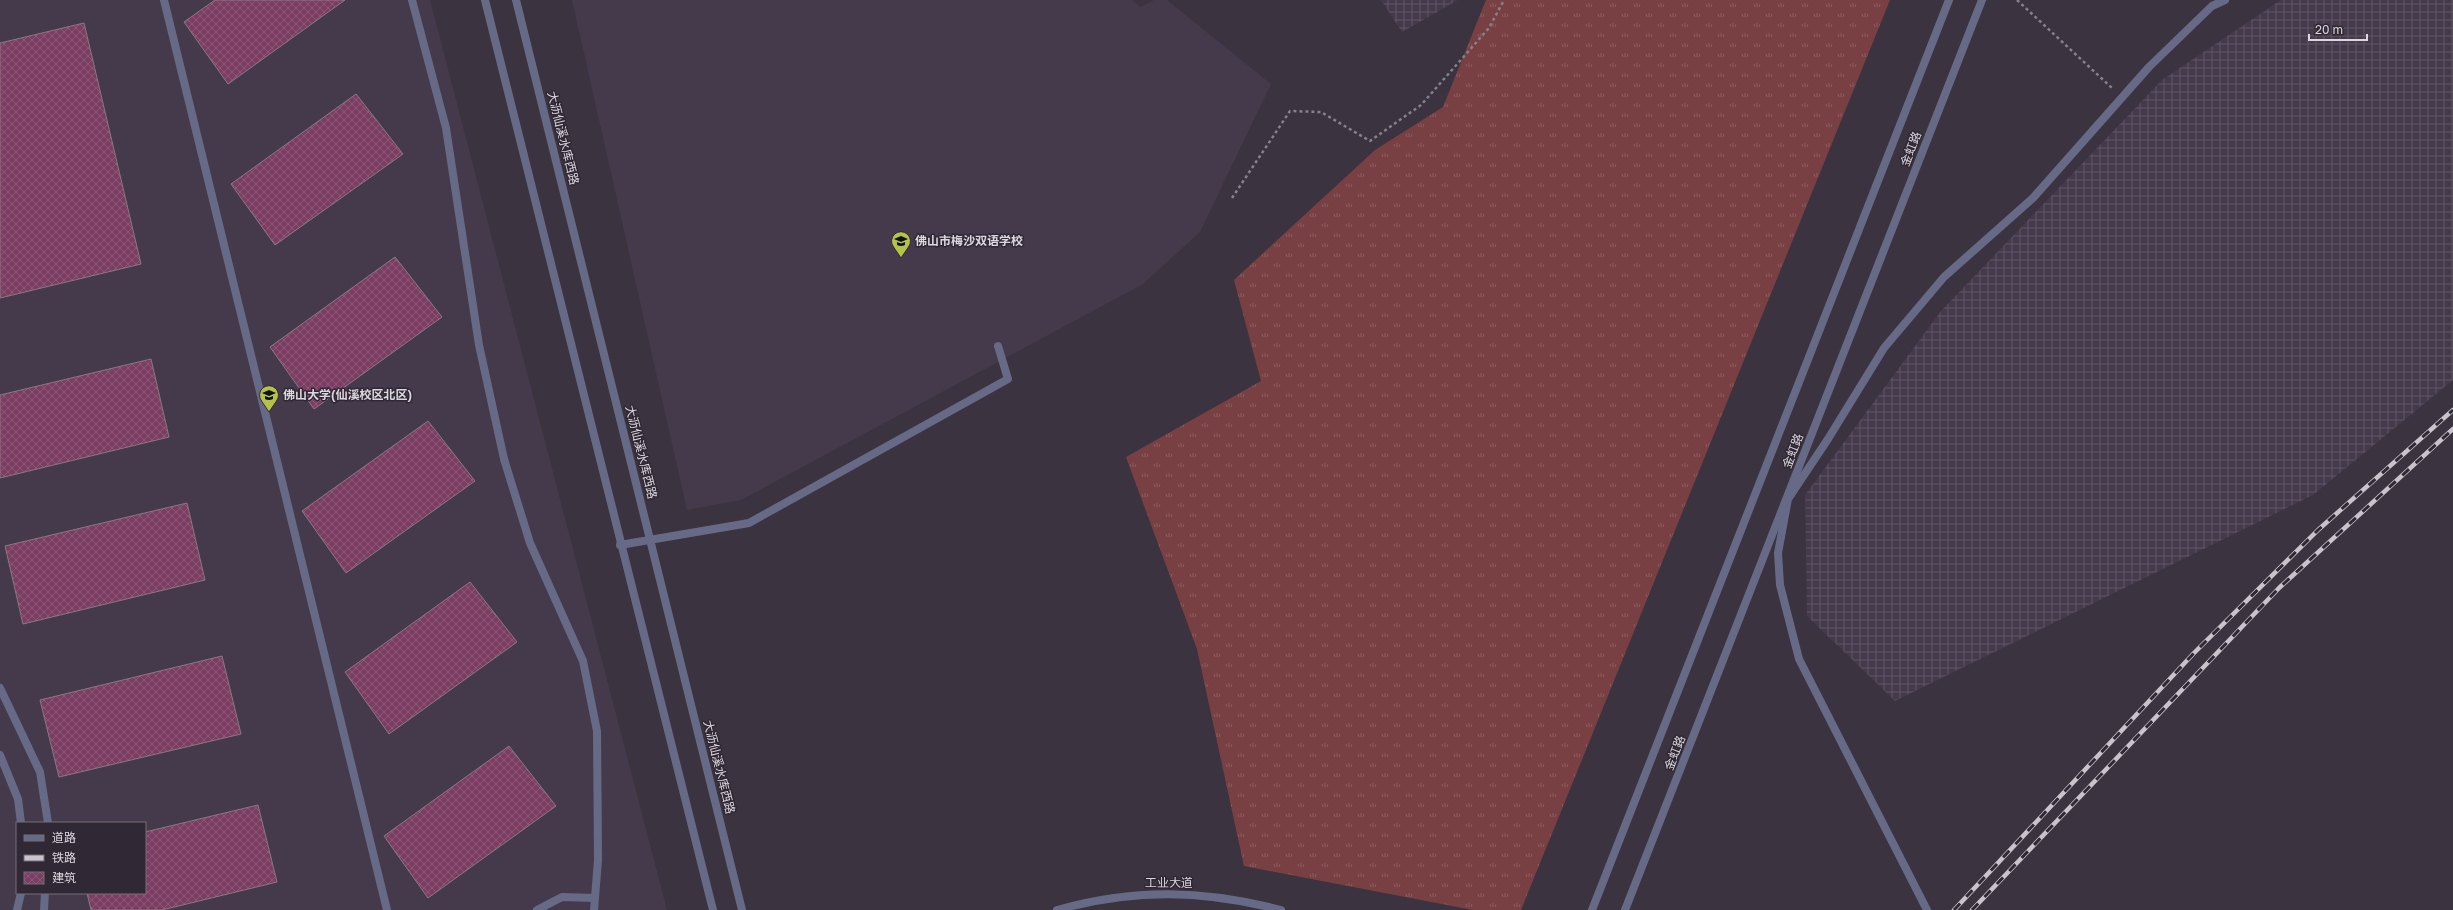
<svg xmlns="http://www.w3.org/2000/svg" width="2453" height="910" font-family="'Golos Text','Noto Sans SC',sans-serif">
<defs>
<pattern id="industrial-grid" width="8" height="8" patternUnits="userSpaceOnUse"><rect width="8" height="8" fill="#453a4c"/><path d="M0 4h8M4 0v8" fill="none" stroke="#5f5665"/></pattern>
<pattern id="grass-tufts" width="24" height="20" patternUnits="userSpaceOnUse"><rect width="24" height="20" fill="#794043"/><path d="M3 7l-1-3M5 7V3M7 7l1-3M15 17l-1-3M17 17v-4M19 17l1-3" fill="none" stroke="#8b5b5e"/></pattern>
<pattern id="building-cross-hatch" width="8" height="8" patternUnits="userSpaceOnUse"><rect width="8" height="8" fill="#7b3d61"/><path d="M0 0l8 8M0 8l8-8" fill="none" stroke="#8d5877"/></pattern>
</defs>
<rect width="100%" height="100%" fill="#3b333f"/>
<path fill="#453a4c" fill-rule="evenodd" d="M0,0h430l237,910h-667zM17,823h128v70h-128z
M572,0h560l8,7 14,-7h13l104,84 -71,148 -57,52 -402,216 -54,10z"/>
<path fill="url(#industrial-grid)" d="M1381,0h77l-56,32z
M2281,0h172v380l-140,115 -418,206 -88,-85 -2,-121 136,-184 221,-231z"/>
<path fill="url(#grass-tufts)" d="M1486,0h404l-369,910h-48l-229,-44 -47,-217 -71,-192 135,-76 -27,-101 141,-130 68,-43z"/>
<path fill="url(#building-cross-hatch)" stroke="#897981" d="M215,0h130l-117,84 -44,-62z
M84,23l57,241 -141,34v-255z
M356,94l47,60 -128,91 -44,-61z
M395,257l47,60 -128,92 -44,-62z
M151,359l18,78 -169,41v-83z
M428,421l47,60 -129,92 -44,-62z
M187,503l18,77 -182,44 -18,-78z
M470,582l47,60 -128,92 -44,-62z
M222,656l19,78 -182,43 -19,-77z
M509,746l47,60 -128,92 -44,-62z
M258,805l19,77 -115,28h-71l-4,-17h58v-61z"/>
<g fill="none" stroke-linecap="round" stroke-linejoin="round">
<path stroke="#87818b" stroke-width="2.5" stroke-dasharray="3 3" stroke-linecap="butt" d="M2017,0l95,88
M1232,198l58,-87 31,1 49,29 51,-36 68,-77 15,-28"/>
<path stroke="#676a86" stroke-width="8" d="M620,545l129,-22 259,-144 -10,-33"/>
<path stroke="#676a86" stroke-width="8" d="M164,0l223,910
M412,0l34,128 33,217 25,114 26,84 53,118 14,70 1,129 -4,50
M0,688l40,84 8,51
M0,755l18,44 3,24
M17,910l4,-17
M44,910l1,-17
M537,910l25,-13 33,1
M1927,910l-128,-251 -19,-74 -2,-32 10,-54 40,-60 56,-91 60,-71 89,-79 116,-131 63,-61 13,-6"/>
<path stroke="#676a86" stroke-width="8" d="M485,0l228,910
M516,0l226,910
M1057,910c78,-22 147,-20 224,0
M1592,910l357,-910
M1625,910l357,-910"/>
<defs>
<path id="rail" d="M1954,910l240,-257 124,-123 135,-120
M1972,910l307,-322 174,-159"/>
</defs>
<use href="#rail" stroke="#c9c3cc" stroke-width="4.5"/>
<use href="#rail" stroke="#302935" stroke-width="3" stroke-dasharray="9" stroke-linecap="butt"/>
</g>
<defs>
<symbol id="school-pin" viewBox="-11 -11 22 30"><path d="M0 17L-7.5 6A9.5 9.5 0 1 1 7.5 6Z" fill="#b4c24a" stroke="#302935"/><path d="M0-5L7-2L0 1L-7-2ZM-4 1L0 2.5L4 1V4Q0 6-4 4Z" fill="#111"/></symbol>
<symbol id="university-pin" viewBox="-11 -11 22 30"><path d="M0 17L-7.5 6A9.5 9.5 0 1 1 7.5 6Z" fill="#b4c24a" stroke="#302935"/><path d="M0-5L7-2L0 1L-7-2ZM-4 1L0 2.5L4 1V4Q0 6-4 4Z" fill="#111"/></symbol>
</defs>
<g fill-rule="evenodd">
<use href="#school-pin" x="890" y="230" width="22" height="30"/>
<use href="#university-pin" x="258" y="384" width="22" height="30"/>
</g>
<g text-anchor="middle" stroke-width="3" stroke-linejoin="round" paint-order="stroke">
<g font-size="12" fill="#dcd7df" stroke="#302935">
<text transform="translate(563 138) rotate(76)" y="4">大沥仙溪水库西路</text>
<text transform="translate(1911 149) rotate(-69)" y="4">金虹路</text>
<text transform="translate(1793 451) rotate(-69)" y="4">金虹路</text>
<text transform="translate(641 452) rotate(76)" y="4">大沥仙溪水库西路</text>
<text transform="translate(1675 753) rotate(-69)" y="4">金虹路</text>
<text transform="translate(719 767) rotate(76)" y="4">大沥仙溪水库西路</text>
<text x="1169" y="887">工业大道</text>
</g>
<g font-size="12" font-weight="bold" fill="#dcd7df" stroke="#302935" text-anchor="start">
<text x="915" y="245">佛山市梅沙双语学校</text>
<text x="283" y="399">佛山大学(仙溪校区北区)</text>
</g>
</g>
<rect x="16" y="822" width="130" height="72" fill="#302935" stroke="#756f79"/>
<rect x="24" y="835" width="20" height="6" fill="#676a86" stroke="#756f79"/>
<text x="52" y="842" font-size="12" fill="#dcd7df">道路</text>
<rect x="24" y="855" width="20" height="6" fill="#c9c3cc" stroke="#756f79"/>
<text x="52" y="862" font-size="12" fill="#dcd7df">铁路</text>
<rect x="24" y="872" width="20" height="12" fill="url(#building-cross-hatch)" stroke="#756f79"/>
<text x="52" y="882" font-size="12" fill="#dcd7df">建筑</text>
<path d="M2309 34v6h58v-6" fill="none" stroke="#dcd7df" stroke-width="2"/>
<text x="2315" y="34" font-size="12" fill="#dcd7df" stroke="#302935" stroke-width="3" paint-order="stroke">20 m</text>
</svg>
